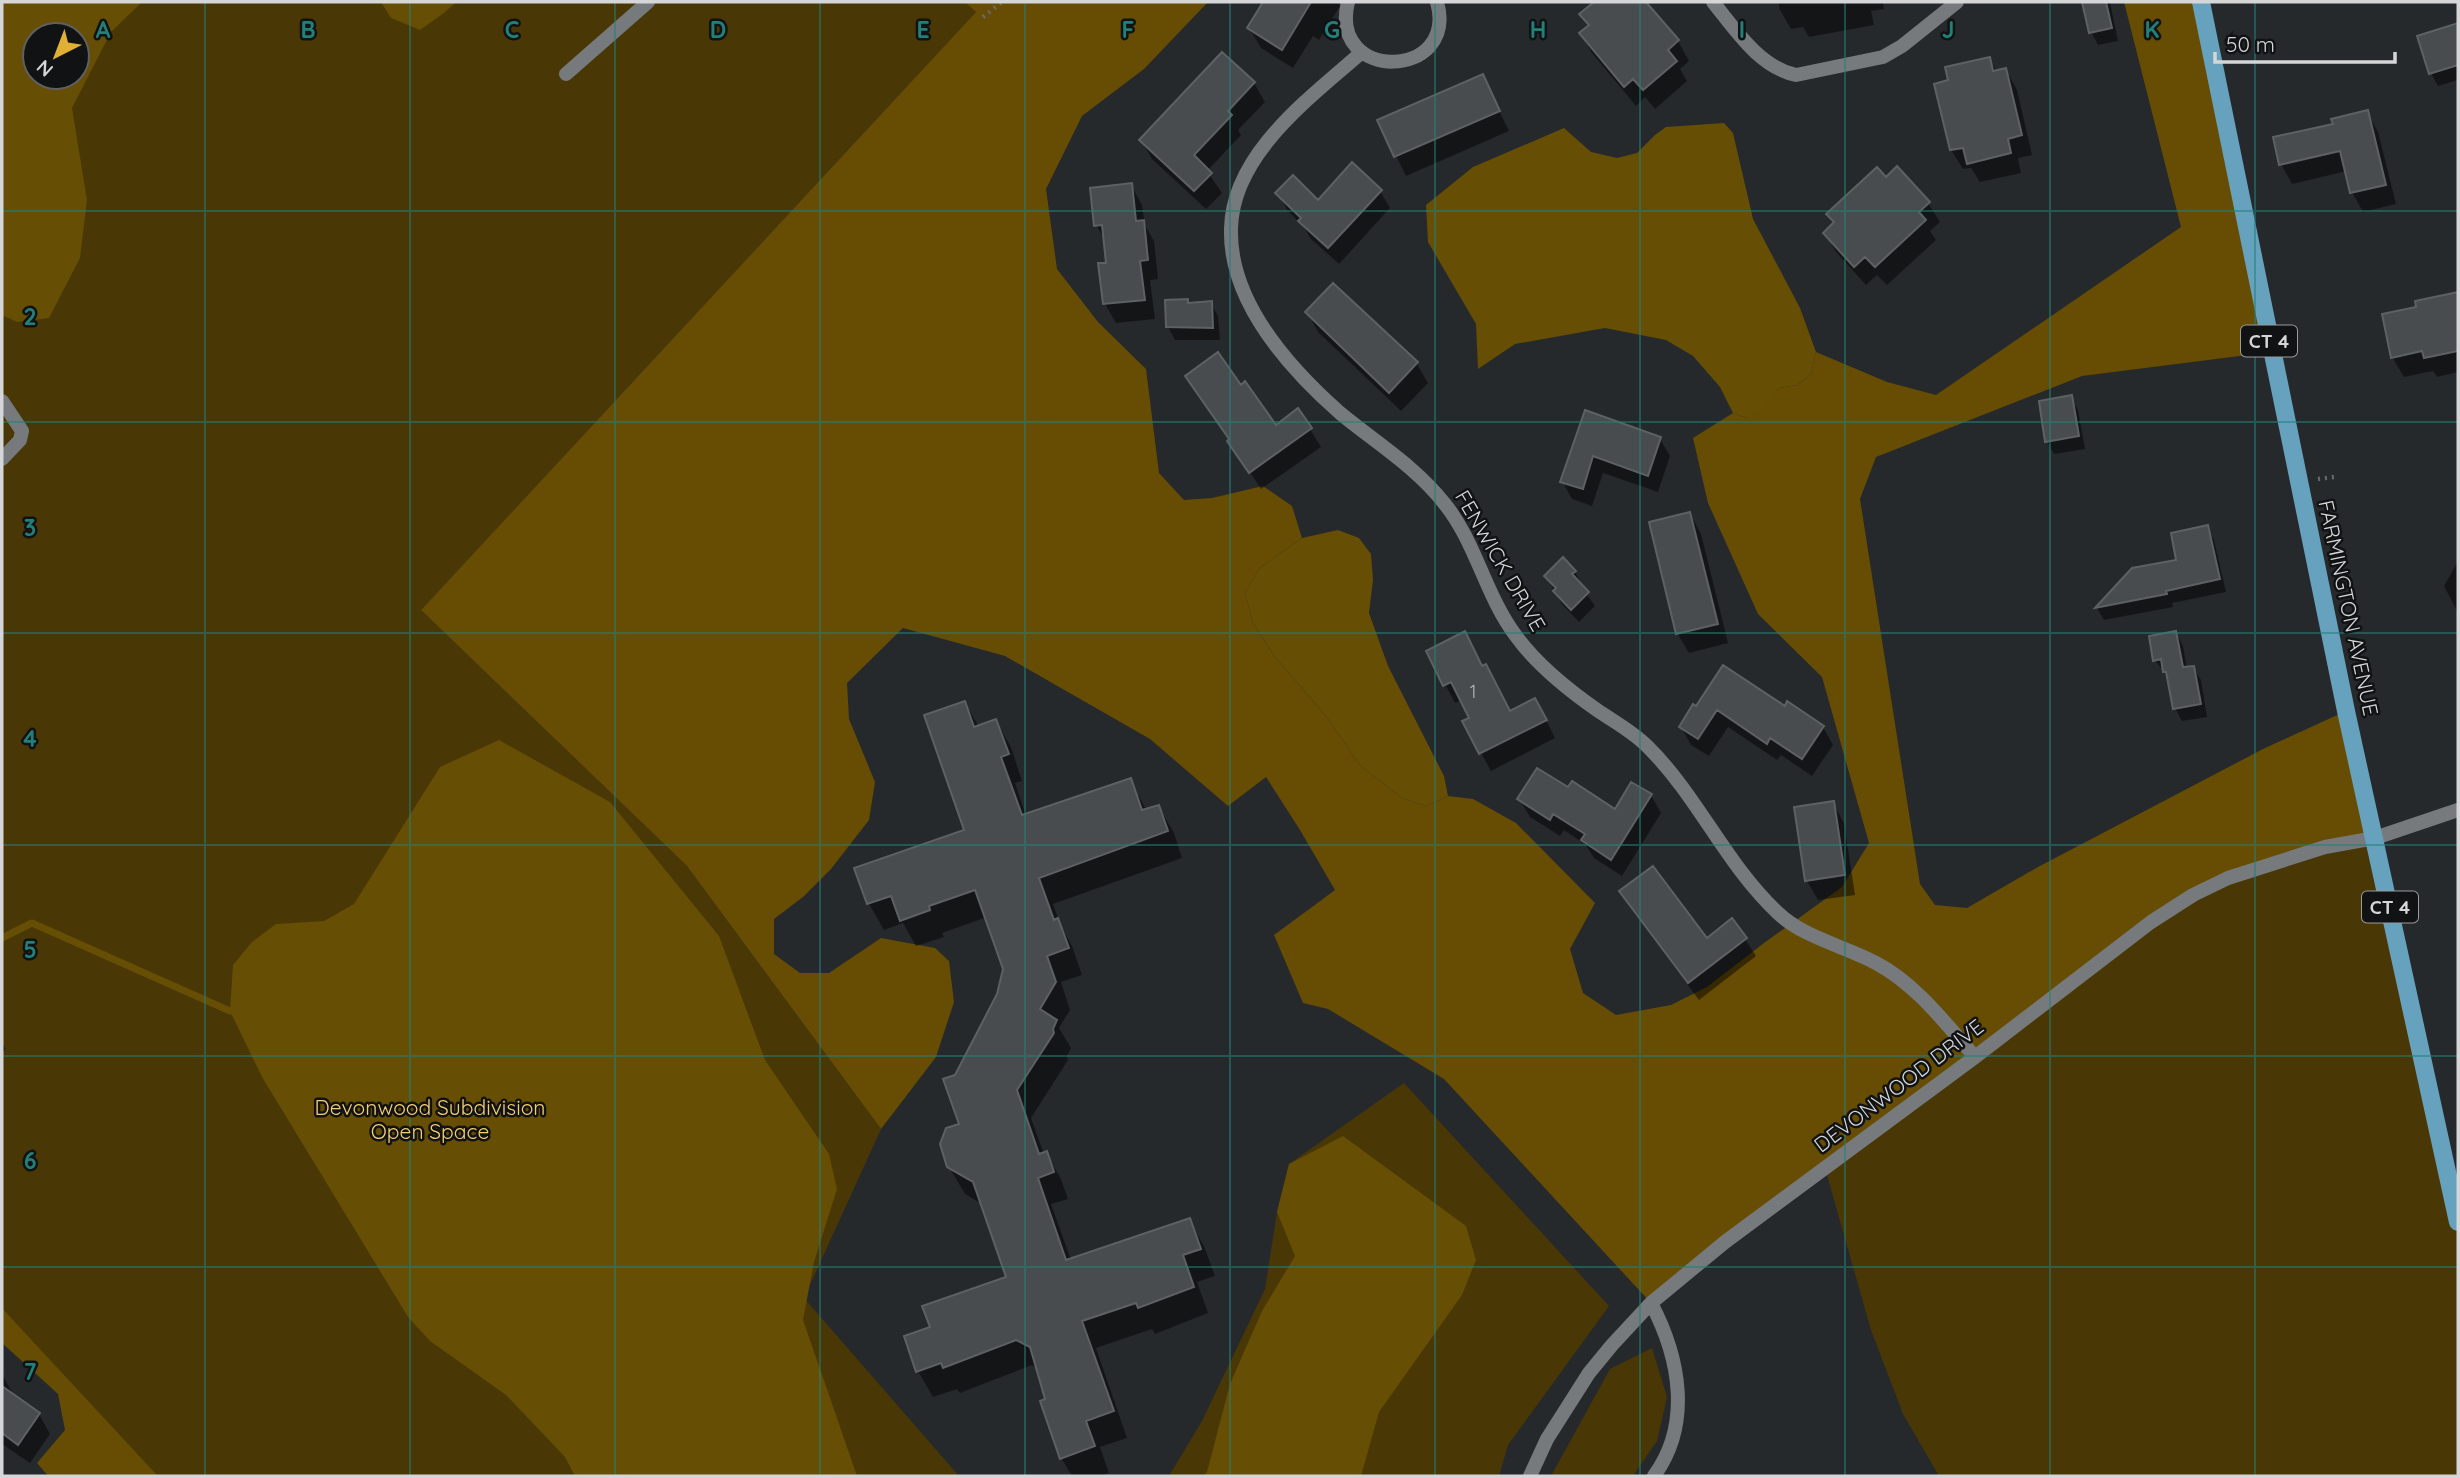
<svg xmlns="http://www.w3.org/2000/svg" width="2460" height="1478" font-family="Quicksand,sans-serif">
<rect width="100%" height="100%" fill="#26292b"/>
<path fill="#493706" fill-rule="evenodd" d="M2,2h963l11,10 -555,598 266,256 194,263 -77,169 155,178h-801l-156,-168v-255l4,-4 -4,-6zM35,35h42v42h-42z
M2375,838l83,384v254h-519l-36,-62 -32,-84 -46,-162 368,-273z
M1404,1083l205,223 -101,139 -9,31h-330l33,-55 63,-132 12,-77 12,-48z
M1652,1348l15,49 -10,44 -24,35h-82l59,-107z"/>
<path fill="#664d03" d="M965,2h243l-64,67 -62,47 -36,73 11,80 41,53 48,47 13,104 25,27 28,-2 51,-12 29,20 10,32 -42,30 -15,25 8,30 22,34 51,59 35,50 41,32 24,8 22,-10 25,3 43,24 79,80 -25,46 13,44 33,22 55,-10 36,-18 57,-44 78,-56 27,-44 -47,-166 -64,-63 -50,-111 -15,-65 40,-25 14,5 32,-30 18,-3 14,-11 5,-22 71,30 49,13 245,-168 -57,-225h77l70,350 -189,24 -206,81 -16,42 60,385 15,21 32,3 71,-41 225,-118 83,-38 29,127 -182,57 -542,408 -207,-224 -116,-70 -25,-6 -29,-68 61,-45 -35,-60 -34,-53 -38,29 -78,-67 -145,-83 -102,-28 -56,55 2,36 26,63 -6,38 -38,49 -28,28 -29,22v35l26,19h29l52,-35 54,10 14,13 5,41 -18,55 -55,72 -194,-263 -266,-256 555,-598z
M2,1308l156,168h-110l-11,-13 28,-33 -7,-36 -56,-51z"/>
<path fill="#674e05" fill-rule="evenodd" d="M2,2h140l-31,30 -39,76 15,92 -7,58 -31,60 -32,4 -15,-7zM77,35v42h-42v-42z
M381,2h75l-12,11 -24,17 -29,-12z
M1724,123l9,10 20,86 47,89 16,44 -5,22 -14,11 -18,3 -22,24 -10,6 -14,-5 -13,-26 -27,-31 -27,-16 -61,-12 -90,16 -37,25 -2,-45 -48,-82 -2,-37 47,-38 91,-39 27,24 26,6 20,-5 18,-18 11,-8z
M1338,530l21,8 12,16 2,26 -4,33 19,53 56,110 4,20 -22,10 -24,-8 -41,-32 -35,-50 -51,-59 -22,-34 -8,-30 15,-25 42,-30z
M499,740l111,62 109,134 46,124 64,94 8,35 -23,73 -11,58 54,156h-282l-10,-19 -59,-62 -76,-54 -22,-24 -146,-240 -32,-66 3,-46 19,-23 24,-18 48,-3 30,-17 86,-137z
M1343,1136l123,90 10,34 -14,35 -83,117 -18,64h-158l4,-4 23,-88 32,-73 33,-55 -18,-44 12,-48z"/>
<path fill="#0007" d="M1266,2h72l2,4 -21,34 -6,-4 -20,32 -32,-20 -12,-20z
M1597,2h47l34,39 11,20 -9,8 7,12 -32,28 -10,-12 -9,9 -44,-53 -11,-19 8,-7 -7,-13z
M1778,2h105l1,7 -13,2 3,14 -65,12 -6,-10 -12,2 -11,-19z
M2084,2h26l8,39 -20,4 -7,-13z
M2456,25l2,5v50l-20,6 -7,-13z
M1989,59l8,13 9,-2 11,20 15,65 -14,3 3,15 -41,9 -9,-14 -8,1 -12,-19 -14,-65 13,-3z
M1482,76l27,55 -103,45 -27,-55z
M1254,83l11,19 -27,28 3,5 -34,36 15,22 -16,16 -54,-50 -11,-19z
M2367,112l11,20 18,72 -33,8 -11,-20 -5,-21 -55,13 -11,-20 54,-39z
M1886,179l42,24 12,19 -10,9 6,9 -49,45 -10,-10 -11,10 -30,-33 -11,-19 9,-9 -5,-10z
M1131,185l11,20 3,20 9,16 4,38 -8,1 5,39 -39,4 -11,-19 3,-40 -2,-22 -10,-17z
M1380,191l10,17 -51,56 -29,-26 -6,-11 -16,-16 -10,-18 40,9z
M1333,286l84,78 11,19 -27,28 -83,-79 -11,-20z
M2458,294v78l-21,5 -4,-6 -29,6 -12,-20 26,-49 -1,-6z
M1187,301l2,3 22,-1 7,13 2,24h-45l-7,-13z
M1187,376l53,11 36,40 34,2 11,18 -60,42z
M2071,397l7,13 7,39 -31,5 -7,-13z
M1586,412l74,27 10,17 -12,36 -55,-19 -11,33 -20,-7 -10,-18z
M1690,514l11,20 27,109 -39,10 -12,-20z
M2207,527l7,13 12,52 -54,11 1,4 -69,13 -7,-12 36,-38 45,-9z
M2458,561v52l-14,-27z
M1575,572l7,12 -1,2 14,20 -16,16 -17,-18 -16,-28z
M2176,633l7,13 4,23 6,-1 8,12 6,37 -25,4 -7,-13 -5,-27 -15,-21z
M1428,652l55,16 27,44 35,6 10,20 -64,33 -10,-18 -10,-34 -9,-19 -7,3z
M965,703l14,24 17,-6 15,26 11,34 -7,2 11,33 104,-36 17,31 12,-4 15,26 8,25 -129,46 8,22 11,20 10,29 -21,7 9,28 -11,18 12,20 -4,8 1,4 -37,58 13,36 2,-1 15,26 7,20 -17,5 20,56 118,-40 15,26 11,30 -18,6 11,31 -53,21 -3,-5 -56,19 31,90 -27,9 9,26 -11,3h-26l-11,-18 -23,-89 -6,-4 -72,28 -3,-4 -24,8 -15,-26 14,-43 76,-50 -26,-74 -17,-10 -16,-27 12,-42 -5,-49 43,-81 6,-26 -18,-52 -45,16 2,4 -28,9 -13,-23 -19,7 -15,-26 -12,-35 109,-38z
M1694,707l91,1 38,19 10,18 -21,31 -31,-21 -4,5 -49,-33 -19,29 -18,-11 -10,-18z
M1569,790l47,21 35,-16 10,18 -39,63 -28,-18 -8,-13 -22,-15 -4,6 -30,-19 -11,-18z
M1833,803l11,20 11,72 -37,5 -11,-19z
M1621,892l86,48 38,-1 11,17 -57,44 -67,-90z
M2,1374l11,20 26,20 11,20 -20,29 -28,-19z"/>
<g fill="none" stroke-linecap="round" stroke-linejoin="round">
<path stroke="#674e05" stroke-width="7" d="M2,938l30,-15 198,88"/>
</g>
<path fill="#484c4e" stroke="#5d6163" stroke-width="2" d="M1263,2h48l-29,48 -35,-22z
M1594,2h52l33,38 -11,10 9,11 -34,29 -10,-11 -9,8 -45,-54 10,-8 -10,-11z
M2082,2h24l6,26 -23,5z
M2458,23v42l-29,9 -12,-38z
M1222,52l33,30 -27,29 4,4 -38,40 18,18 -18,18 -55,-51z
M1990,57l3,14 13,-3 16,67 -14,4 3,14 -44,11 -4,-16 -13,2 -16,-66 14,-4 -3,-13z
M1483,74l17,37 -106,46 -17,-37z
M2368,110l18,75 -36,8 -10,-42 -61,14 -6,-28 60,-13 -2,-5z
M1352,162l30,28 -54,58 -30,-27 3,-3 -26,-25 18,-18 25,25z
M1897,166l33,36 -11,10 7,8 -51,47 -10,-10 -11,10 -31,-34 11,-11 -8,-8 51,-47 9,10z
M1132,183l4,38 8,-1 4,40 -8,1 5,39 -42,4 -5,-41h8l-4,-38 -8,1 -4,-38z
M1333,283l85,79 -29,31 -84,-81z
M2458,292v59l-34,7 -2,-7 -31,7 -9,-44 34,-7 -1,-6z
M1188,299v4l24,-2 1,27 -47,-1 -1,-27z
M1218,352l23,33 4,-4 31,44 22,-17 14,20 -63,45 -22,-32 2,-2 -44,-63z
M2072,395l7,41 -34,6 -6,-41z
M1585,410l76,27 -13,39 -55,-20 -10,33 -23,-7z
M1690,512l28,112 -42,10 -27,-112z
M2208,525l12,54 -54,12 1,3 -72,14 37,-40 44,-8 -5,-27z
M1563,557l13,14 -4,3 17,18 -18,18 -18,-19 3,-3 -12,-12z
M1465,631l17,35 4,-2 24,47 25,-13 12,22 -68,34 -17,-33 7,-3 -18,-36 -8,4 -17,-35z
M2176,631l7,36 11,-1 7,38 -28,5 -7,-37h-3l-2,-13 -8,2 -4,-25z
M1723,665l62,41 2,-5 37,25 -22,33 -32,-21 -3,6 -50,-34 -19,29 -19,-12 14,-23 3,2z
M965,701l9,26 22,-8 13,35 -8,3 21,58 109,-37 11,32 17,-5 9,26 -129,47 15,42 4,-2 11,30 -22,8 9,26 -16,27 17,11 -4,9 1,4 -37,57 22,64 8,-3 7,21 -16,6 28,82 124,-42 11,31 -18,6 11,32 -56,21 -2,-5 -54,18 32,90 -28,10 9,25 -35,13 -20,-58 5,-2 -15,-52 -14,-7 -73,28 -2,-5 -25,9 -12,-36 26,-9 -8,-21 84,-29 -33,-95 -26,-15 -7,-23 6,-16 13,-4 -16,-45 12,-4 42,-81 6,-25 -28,-79 -46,16 1,4 -30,11 -9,-25 -24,8 -13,-36 110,-38 -40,-115z
M1537,768l31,19 4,-6 43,28 16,-27 21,12 -41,66 -30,-20 4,-6 -32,-20 -3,6 -33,-21z
M1834,801l11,74 -40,6 -11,-74z
M1653,866l54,72 25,-20 15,20 -59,45 -69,-92z
M2,1386l38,27 -22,32 -16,-12z"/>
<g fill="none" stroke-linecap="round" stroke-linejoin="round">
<path stroke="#676a6c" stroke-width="4.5" stroke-dasharray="2 5" stroke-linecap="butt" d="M983,17l19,-15
M2318,479l16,-2"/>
<path stroke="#767a7d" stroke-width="14" d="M566,74l82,-72
M2,401l20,30 -2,9 -18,19"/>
<path stroke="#767a7d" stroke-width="14" d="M1348,2c-20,81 111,78 89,0
M1713,2c22,27 46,65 83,73l87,-18 19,-11 55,-44
M1362,52c-51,45 -130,102 -131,177 -2,72 58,139 109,184 35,29 76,54 104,90 32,39 41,92 72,133 21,29 51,53 81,74 16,11 35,21 50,36 51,50 79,119 131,167 26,25 67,33 98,50 41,22 69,60 99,94
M1651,1303c29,55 41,121 3,173
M1530,1476l17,-37 42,-66 23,-28 39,-42 74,-61 250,-185 176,-135 42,-27 35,-17 97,-31 50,-9 83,-28"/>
<path stroke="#66a2be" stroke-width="18" d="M2201,2l145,709 112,511"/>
</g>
<path fill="none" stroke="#238078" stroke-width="2" stroke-opacity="0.55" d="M205,2v1474M410,2v1474M615,2v1474M820,2v1474M1025,2v1474M1230,2v1474M1435,2v1474M1640,2v1474M1845,2v1474M2050,2v1474M2255,2v1474M2,211h2456M2,422h2456M2,633h2456M2,845h2456M2,1056h2456M2,1267h2456"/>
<g text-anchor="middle" stroke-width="5" stroke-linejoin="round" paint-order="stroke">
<g font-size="18" fill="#b1b4b5">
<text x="1473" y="698">1</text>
</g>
<g fill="#101213" stroke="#999b9c" stroke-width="2">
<rect x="2241" y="325.5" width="56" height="31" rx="5"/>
<rect x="2362" y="891.5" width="56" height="31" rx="5"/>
</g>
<g font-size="19" font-weight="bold" fill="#d4d6d7">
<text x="2269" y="348">CT 4</text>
<text x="2390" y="914">CT 4</text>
</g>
<g font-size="21" fill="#d4d6d7" stroke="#101213">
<text transform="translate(1500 561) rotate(60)" y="7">FENWICK DRIVE</text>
<text transform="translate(2348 608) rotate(78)" y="7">FARMINGTON AVENUE</text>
<text transform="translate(1899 1086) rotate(-37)" y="7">DEVONWOOD DRIVE</text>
</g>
<g font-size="21" fill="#f5ce75" stroke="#101213">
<text x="430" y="1115">Devonwood Subdivision<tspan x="430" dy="24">Open Space</tspan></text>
</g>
</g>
<g font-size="23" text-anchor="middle" font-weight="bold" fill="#238078" stroke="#101213" stroke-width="5" stroke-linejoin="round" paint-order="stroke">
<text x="103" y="38">A</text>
<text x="308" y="38">B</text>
<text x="512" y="38">C</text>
<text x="718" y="38">D</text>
<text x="923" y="38">E</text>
<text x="1128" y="38">F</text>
<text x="1332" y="38">G</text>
<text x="1538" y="38">H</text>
<text x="1742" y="38">I</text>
<text x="1948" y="38">J</text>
<text x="2152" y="38">K</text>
<text x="30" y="325">2</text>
<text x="30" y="536">3</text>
<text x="30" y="747">4</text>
<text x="30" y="958">5</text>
<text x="30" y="1169">6</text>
<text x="30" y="1380">7</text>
</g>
<rect width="2460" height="1478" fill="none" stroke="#d4d6d7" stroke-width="7"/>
<g transform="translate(56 56) rotate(222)"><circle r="33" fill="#101213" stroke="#5e6061" stroke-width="2"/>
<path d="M0-5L12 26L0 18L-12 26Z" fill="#dfb034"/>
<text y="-10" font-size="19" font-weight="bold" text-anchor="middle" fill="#d4d6d7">N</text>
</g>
<path d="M2215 52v10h180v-10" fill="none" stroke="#d4d6d7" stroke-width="3.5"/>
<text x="2226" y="52" font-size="21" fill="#d4d6d7" stroke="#101213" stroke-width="5" paint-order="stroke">50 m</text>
</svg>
